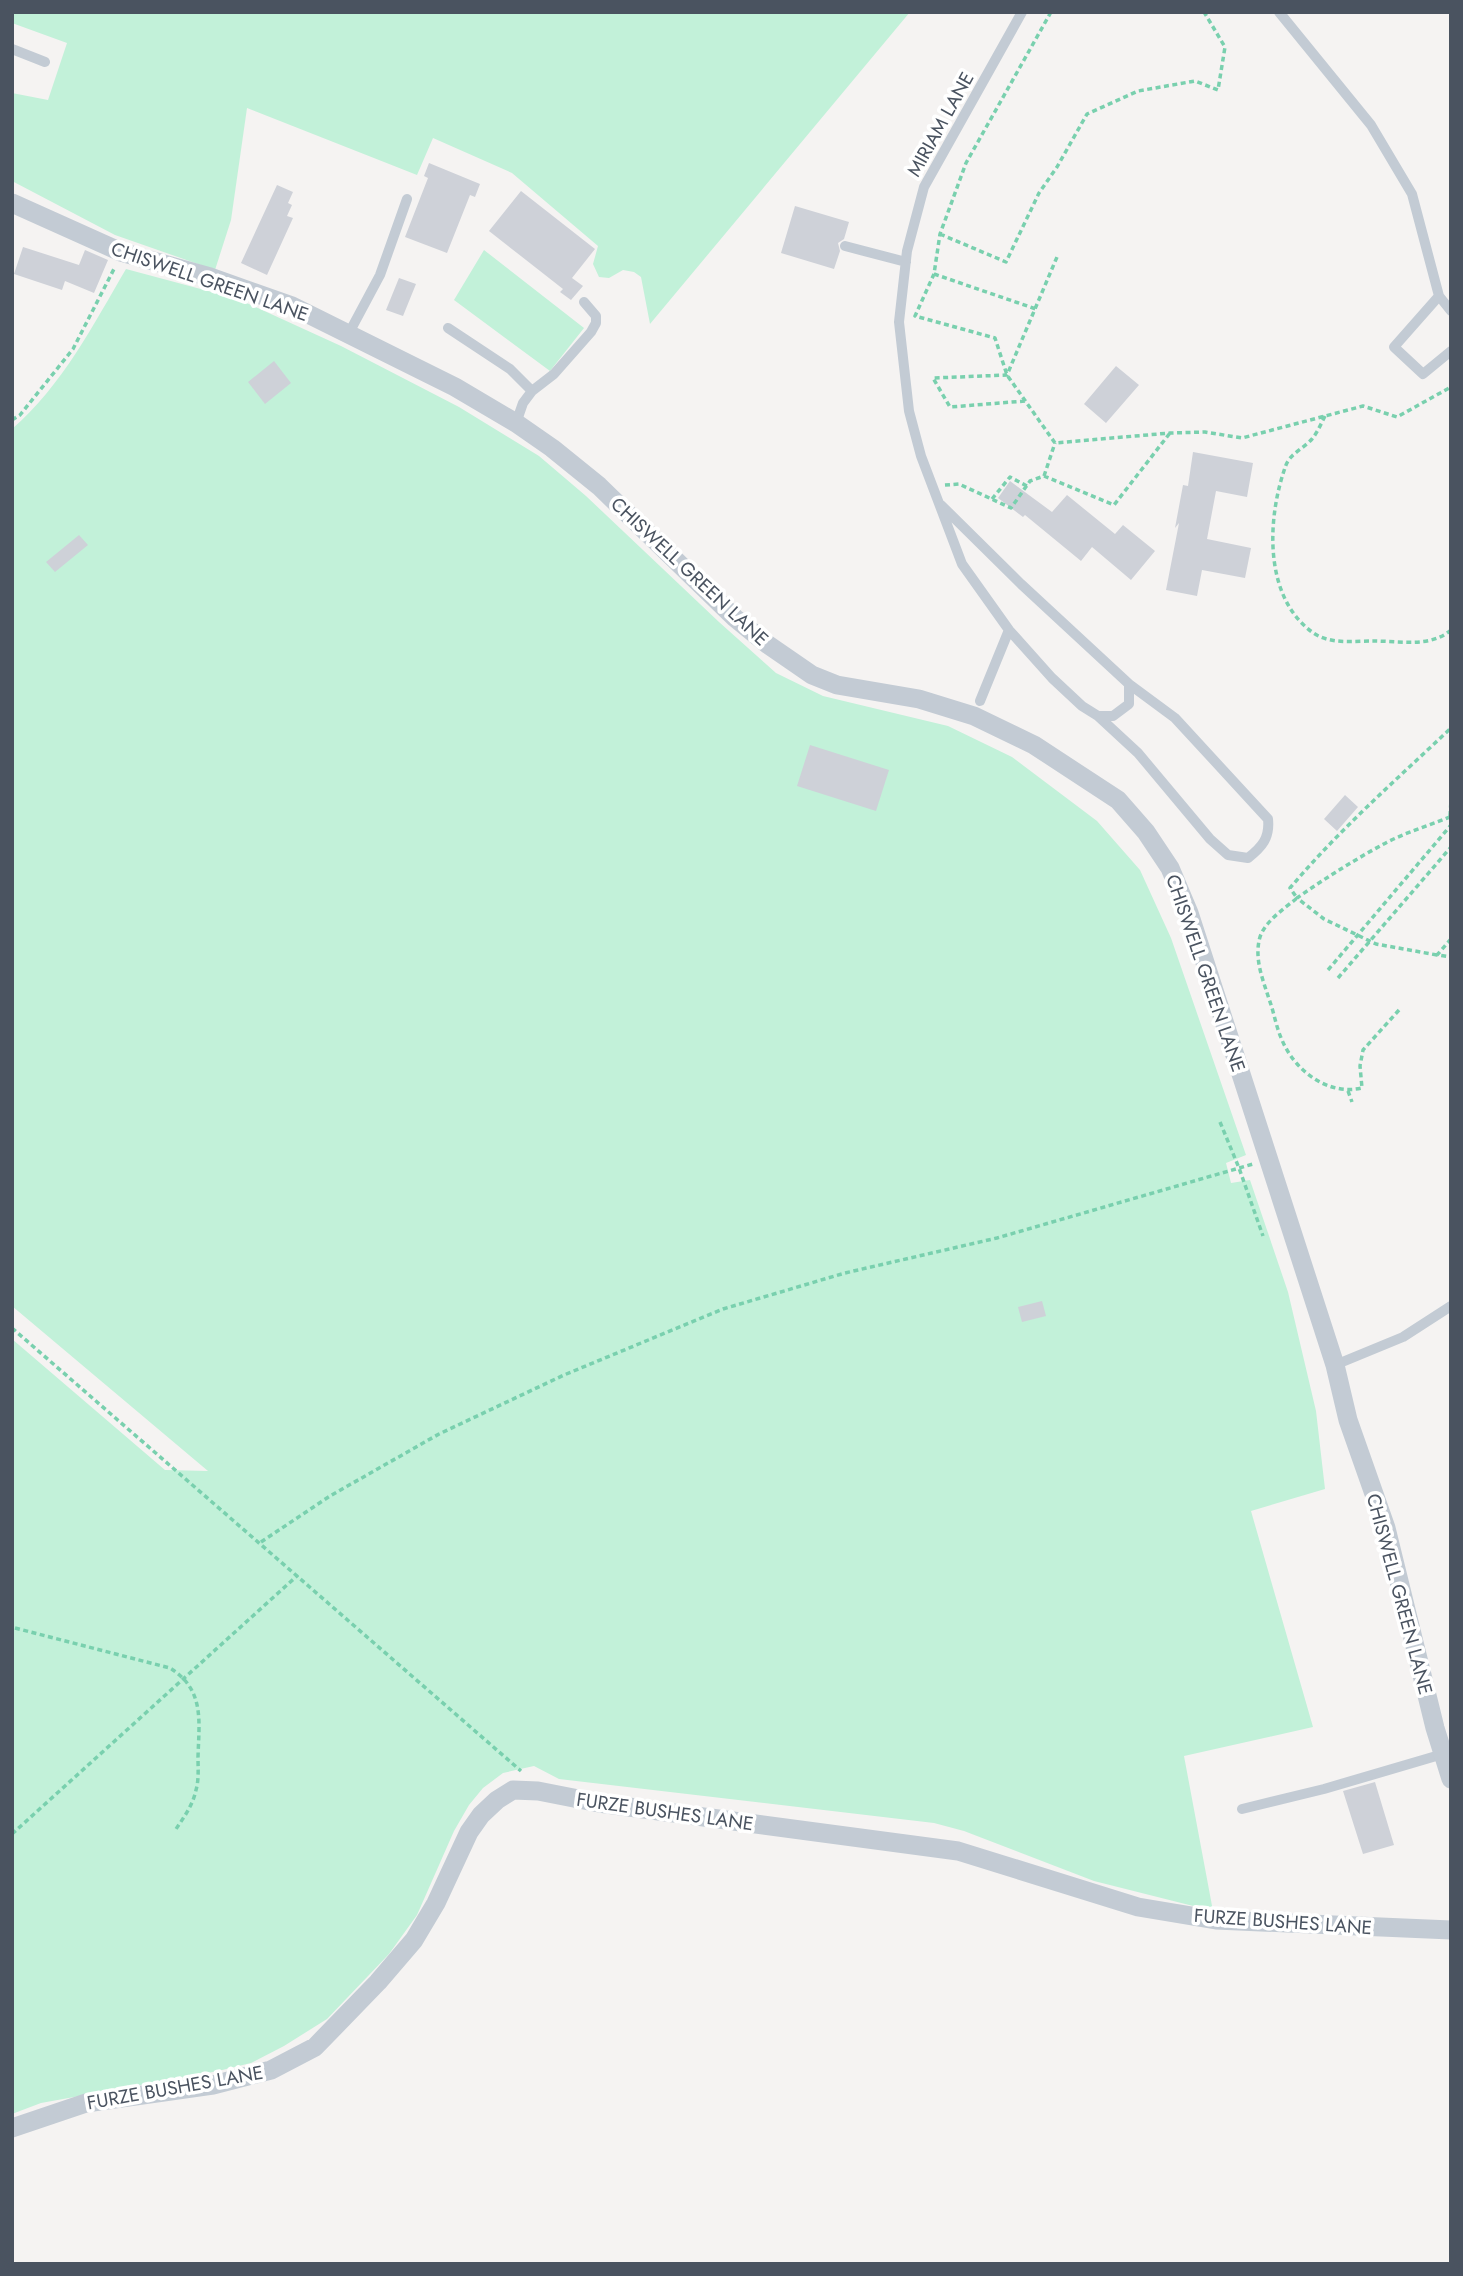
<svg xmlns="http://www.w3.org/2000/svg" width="1463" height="2276" font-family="Jost,sans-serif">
<rect width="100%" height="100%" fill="#f5f3f2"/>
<path fill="#c2f1d9" d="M12,12h898l-260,312 -9,-47 -7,-5 -11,-2 -14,8 -10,-1 -6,-13 5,-18 -86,-73 -79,-35 -16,37 -170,-67 -16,112 -16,50 -100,-35 -103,-54v-88l36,7 19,-57 -55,-20z
M484,250l100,78 -34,43 -96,-71z
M126,269l112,30 103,47 118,61 80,49 47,40 133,126 57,51 47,23 125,30 64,31 85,64 43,49 31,68 75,217 -20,8 5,20 19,-3 38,112 28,119 9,78 -74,22 62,216 -129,29 29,155 -119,-30 -130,-50 -30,-8 -375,-44 -25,-13 -31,7 -20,15 -14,17 -15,26 -37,84 -28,39 -62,65 -43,27 -33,17 -33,8 -177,32 -29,11v-775l153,131 43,1 -196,-165v-877c50,-43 81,-104 114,-160z"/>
<path fill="#ced1d8" d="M429,163l51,21 -5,13 -5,-2 -23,58 -42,-16 23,-59 -4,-2z
M277,185l16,7 -5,11 4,2 -5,11 6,2 -26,57 -26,-12z
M521,191l74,58 -23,29 11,8 -12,14 -11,-8 3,-3 -74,-58z
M795,206l54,16 -5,17 -6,4 2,8 -6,18 -53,-16z
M23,247l56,18 6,-15 23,10 -14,33 -29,-12 -3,9 -48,-16z
M399,278l17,6 -13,32 -17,-6z
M274,361l17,22 -26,21 -17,-22z
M1116,366l23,19 -33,38 -22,-19z
M1193,452l60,11 -6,34 -31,-6 -9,48 44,9 -6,30 -43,-8 -5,26 -31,-6 13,-67 -4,5 8,-43 5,1z
M1010,481l42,31 15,-17 48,39 8,-9 32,26 -24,29 -39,-33 -11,14 -56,-46 -2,2 -25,-19z
M79,535l9,10 -33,27 -9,-10z
M810,745l79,25 -13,41 -79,-25z
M1345,795l13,12 -21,24 -13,-12z
M1042,1301l4,15 -24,6 -4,-15z
M1375,1782l19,63 -31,9 -20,-63z"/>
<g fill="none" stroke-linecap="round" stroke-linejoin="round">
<path stroke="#79d0ae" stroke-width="3.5" stroke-dasharray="5 3.5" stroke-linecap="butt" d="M1051,12l-85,151 -26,71 -6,40 -19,42 80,22 12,37 48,68 115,-10 35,-1 37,6 121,-32 34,11 54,-30
M940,234l66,28 33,-69 18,-26 30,-53 51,-23 57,-10 23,9 7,-43 -21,-35
M934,274l102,35
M1025,401l-75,6 -17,-29 74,-3 50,-118
M1325,416c-4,8 -8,17 -13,23 -8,9 -22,15 -26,26 -19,52 -23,131 26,167 17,13 43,9 62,9 26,0 56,7 77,-11
M12,420l8,-5 53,-66 42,-82
M1044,476l11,-33
M945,485l14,-1 52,24 19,-27 14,-5 70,29 56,-72
M992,499l18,-22 17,9
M1450,816l1,-16
M1451,939l-14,16 14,2
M1437,955l-61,-11 -52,-25 -27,-21c27,-19 54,-36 83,-52 21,-12 47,-20 70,-29
M1328,970l123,-145
M1338,978l113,-131
M1399,1010l-36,40 -3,16 2,22c-34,8 -67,-17 -80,-48 -6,-13 -8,-28 -13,-41 -6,-19 -14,-38 -10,-58 3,-18 25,-32 38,-43l-7,-10c49,-58 106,-108 161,-160
M1348,1091l4,11
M1220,1122l19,46 24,68
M12,1328l509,443
M261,1542l69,-46 109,-62 125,-59 159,-66 122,-36 152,-35 256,-74
M15,1628l155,40c35,22 29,53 28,89 0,11 1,23 -2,33 -3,15 -12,27 -20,39
M12,1834l286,-259"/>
<path stroke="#c3cbd4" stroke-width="10" d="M1279,12l92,113 41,69 27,102 12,15
M12,49l33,13
M845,246l61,16
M1439,296l-45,51 29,27 28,-23
M448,328l62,41 22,22
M349,333l31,-58 27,-76
M516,423l7,-20 9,-12 22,-17 37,-42 5,-9v-7l-12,-14
M941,505l80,79 108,100v20l-16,12h-15l-16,-10 -30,-28 -43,-48 -47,-66 -41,-108 -12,-45 -10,-89 8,-71 17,-64 98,-175
M980,701l29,-71
M1098,716l40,37 72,86 18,16 20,3c14,-11 22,-20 20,-39l-93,-101 -46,-34
M1335,1365l68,-28 48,-31
M1242,1809l82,-20 119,-35"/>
<path stroke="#c3cbd4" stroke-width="19" d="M12,203l109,49 89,25 82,29 163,81 61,36 36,25 47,38 136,132 32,26 45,31 25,10 82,14 55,17 60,29 84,55 28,32 24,36 19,45 146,452 13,55 38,108 49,200 16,51
M12,2128l74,-25 127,-18 58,-15 44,-23 63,-65 36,-42 22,-37 33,-71 12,-17 16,-15 16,-10 25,1 61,12 359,48 180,56 78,13 235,10"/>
</g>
<g text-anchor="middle" stroke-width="7" stroke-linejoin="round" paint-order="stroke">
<g font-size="19" fill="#4a5360" stroke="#fff">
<text transform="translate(940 124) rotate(-61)" y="7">MIRIAM LANE</text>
<text transform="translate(210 281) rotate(19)" y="7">CHISWELL GREEN LANE</text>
<text transform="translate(690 571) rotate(43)" y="7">CHISWELL GREEN LANE</text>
<text transform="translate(1206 973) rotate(71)" y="7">CHISWELL GREEN LANE</text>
<text transform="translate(1400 1594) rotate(75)" y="7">CHISWELL GREEN LANE</text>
<text transform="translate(665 1811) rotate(8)" y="7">FURZE BUSHES LANE</text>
<text transform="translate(1283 1921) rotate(4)" y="7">FURZE BUSHES LANE</text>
<text transform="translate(175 2087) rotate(-10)" y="7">FURZE BUSHES LANE</text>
</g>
</g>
<rect width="1463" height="2276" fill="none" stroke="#4a5360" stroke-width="28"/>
</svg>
